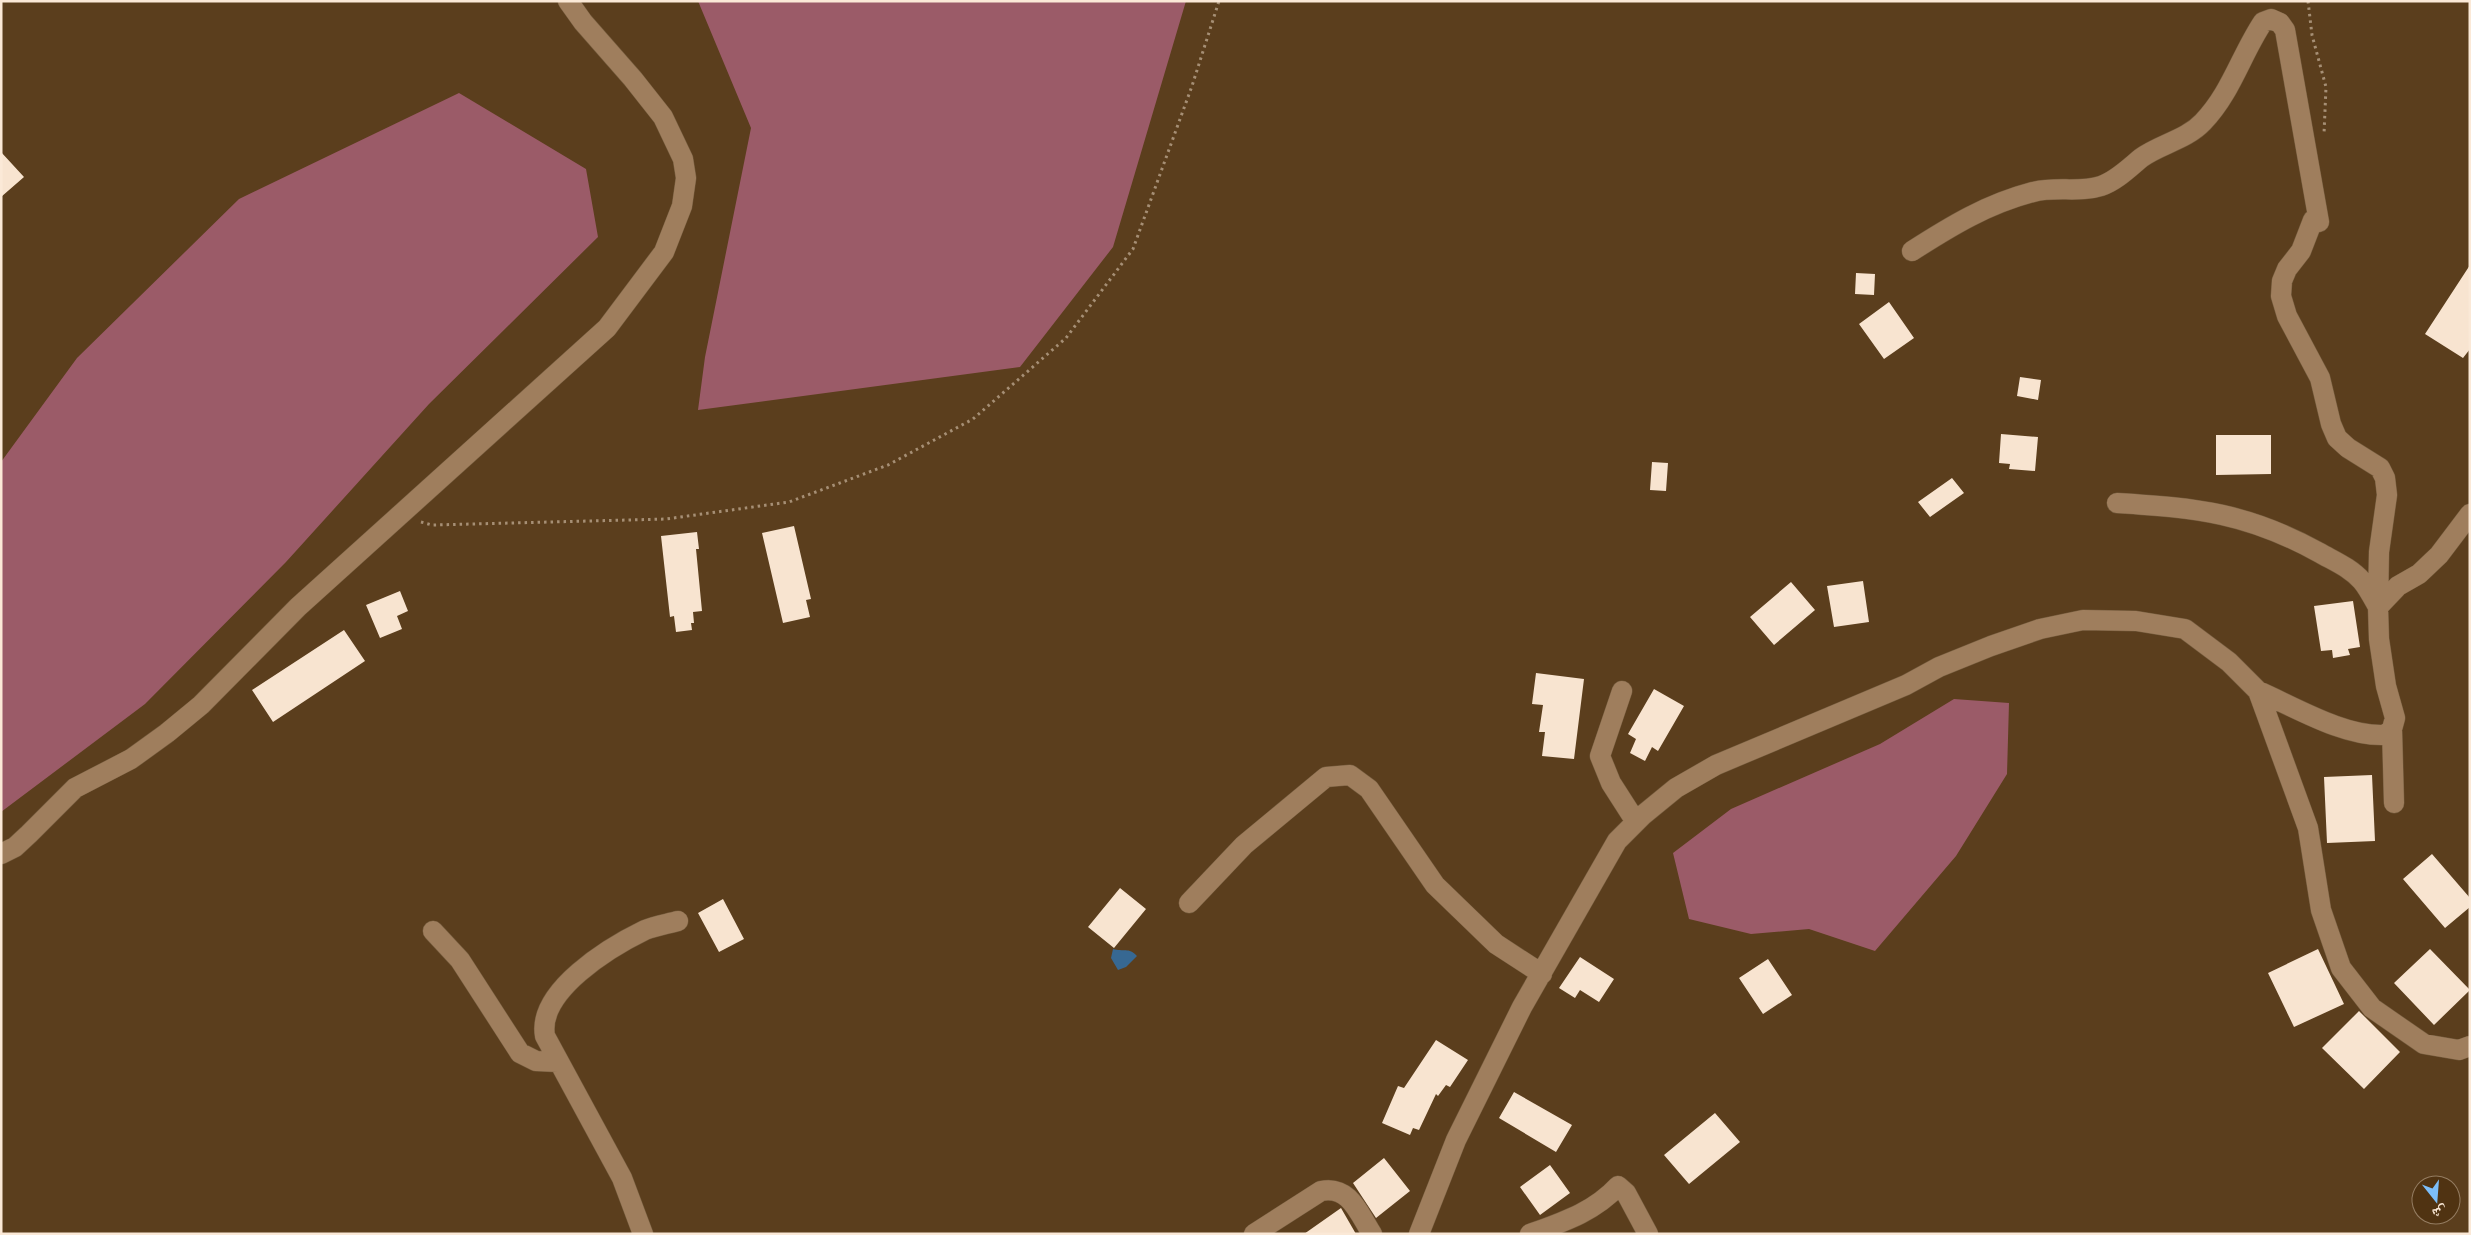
<svg xmlns="http://www.w3.org/2000/svg" width="2471" height="1235" font-family="Manrope,'Noto Naskh Arabic',sans-serif">
<rect width="100%" height="100%" fill="#5b3e1d"/>
<path fill="#9b5b68" d="M698,1h488l-73,246 -93,120 -322,43 7,-53 46,-229z
M459,93l127,76 12,68 -169,167 -143,158 -141,142 -144,108v-350l76,-104 162,-159z
M1954,699l55,4 -2,71 -51,82 -81,95 -66,-22 -58,5 -62,-15 -16,-66 58,-44 149,-65z"/>
<path fill="#376892" d="M1113,949c10,3 16,-2 24,7l-11,11 -8,3 -7,-12z"/>
<path fill="#f8e4d0" d="M1,152l23,25 -23,20z
M2470,265v84l-7,9 -38,-24z
M1856,273l19,1 -1,21 -19,-1z
M1889,302l25,36 -30,21 -25,-35z
M2020,377l21,3 -3,20 -21,-4z
M2001,434l37,3 -3,34 -26,-2 1,-5 -11,-1z
M2216,435h55v39l-55,1z
M1652,462l16,1 -2,28 -16,-1z
M1952,478l12,15 -34,24 -12,-15z
M794,526l17,73 -5,1 4,17 -27,6 -21,-90z
M697,532l2,17h-3l6,62 -9,1 1,11h-3l1,7 -16,2 -2,-16 -4,1 -9,-81z
M1863,581l6,41 -35,5 -7,-41z
M1791,582l24,28 -41,35 -24,-28z
M400,591l8,20 -11,5 5,13 -22,9 -14,-33z
M2353,601l7,46 -12,2 2,6 -17,3 -1,-8 -11,1 -7,-45z
M344,630l21,31 -92,61 -21,-32z
M1536,673l48,6 -10,80 -32,-3 3,-24h-6l4,-27 -11,-1z
M1654,689l30,17 -26,45 -6,-4 -7,14 -15,-8 6,-14 -8,-5z
M2372,775l3,66 -48,2 -3,-66z
M2432,854l38,44v9l-25,21 -42,-49z
M1120,888l26,21 -32,39 -26,-21z
M723,899l21,40 -25,13 -21,-39z
M2318,949l26,55 -50,23 -26,-54z
M2430,949l40,41 -36,35 -40,-42z
M1580,957l34,22 -15,23 -19,-12 -5,8 -16,-10z
M1768,959l24,36 -29,19 -24,-36z
M2359,1011l41,41 -36,37 -42,-41z
M1436,1040l32,20 -18,27 -4,-2 -8,11 -2,-2 -17,36 -6,-2 -3,7 -28,-12 16,-37 6,2z
M1514,1092l58,33 -16,27 -57,-34z
M1715,1113l25,29 -51,42 -25,-29z
M1384,1158l26,33 -34,27 -23,-35z
M1550,1165l20,28 -30,22 -20,-28z
M1341,1208l15,26h-52z"/>
<g fill="none" stroke-linecap="round" stroke-linejoin="round">
<defs>
<path id="minor" d="M1912,251c39,-25 75,-47 121,-59 22,-6 47,1 68,-6 15,-5 28,-18 40,-28 19,-14 45,-18 62,-36 28,-29 38,-67 60,-100l8,-3 9,4 5,7 34,192 -6,-2 -12,31 -14,18 -5,12 -1,15 6,20 33,62 11,46 6,14 11,10 32,20 5,10 2,17 -8,57 -1,55 1,32 7,47 9,32 -3,11 -7,6c-41,2 -90,-28 -127,-44
M2117,503c81,5 131,10 203,50 14,8 31,15 42,28 6,7 11,17 16,26l20,-21 21,-12 20,-19 31,-41
M1622,691l-22,65 11,27 25,39
M2392,729l2,74
M1,854l14,-7 14,-13 46,-46 56,-29 36,-26 34,-28 97,-98 309,-279 57,-76 18,-46 4,-28 -3,-19 -20,-42 -30,-38 -50,-57 -15,-21
M1189,903l55,-58 82,-68 24,-2 19,14 66,96 61,59 46,30
M433,931l27,29 60,93 16,8 22,1
M643,1234l-21,-56 -77,-142c-8,-45 65,-89 100,-106 10,-4 22,-6 33,-9
M1254,1234l67,-43c29,-6 38,23 51,43
M1419,1234l37,-94 66,-133 95,-166 26,-26 33,-27 40,-23 190,-80 33,-18 52,-21 49,-17 43,-9 53,1 49,8 44,33 29,29 50,137 13,82 20,58 31,40 52,36 35,6 11,-4
M1530,1234c33,-12 64,-22 88,-48l8,7 22,41"/>
</defs>
<use href="#minor" stroke="#745b3d" stroke-width="21"/>
<path stroke="#a68f75" stroke-width="3" stroke-dasharray="2.5 4" stroke-linecap="butt" d="M2308,1l4,34 14,52 -2,47
M421,522l11,3 234,-6 123,-17 99,-37 85,-46 93,-81 67,-89 59,-163 27,-85"/>
<use href="#minor" stroke="#9f7e5d" stroke-width="20"/>
</g>
<rect width="2471" height="1235" fill="none" stroke="#fbe9d7" stroke-width="5"/>
<g transform="translate(2436 1200) rotate(163)"><circle r="24" fill="#503312" stroke="#947c61"/>
<path d="M0-4L9 19L0 12L-9 19Z" fill="#7cbef9"/>
<text y="-8" font-size="14" font-weight="bold" text-anchor="middle" fill="#fbe9d7">ش</text>
</g>
</svg>
